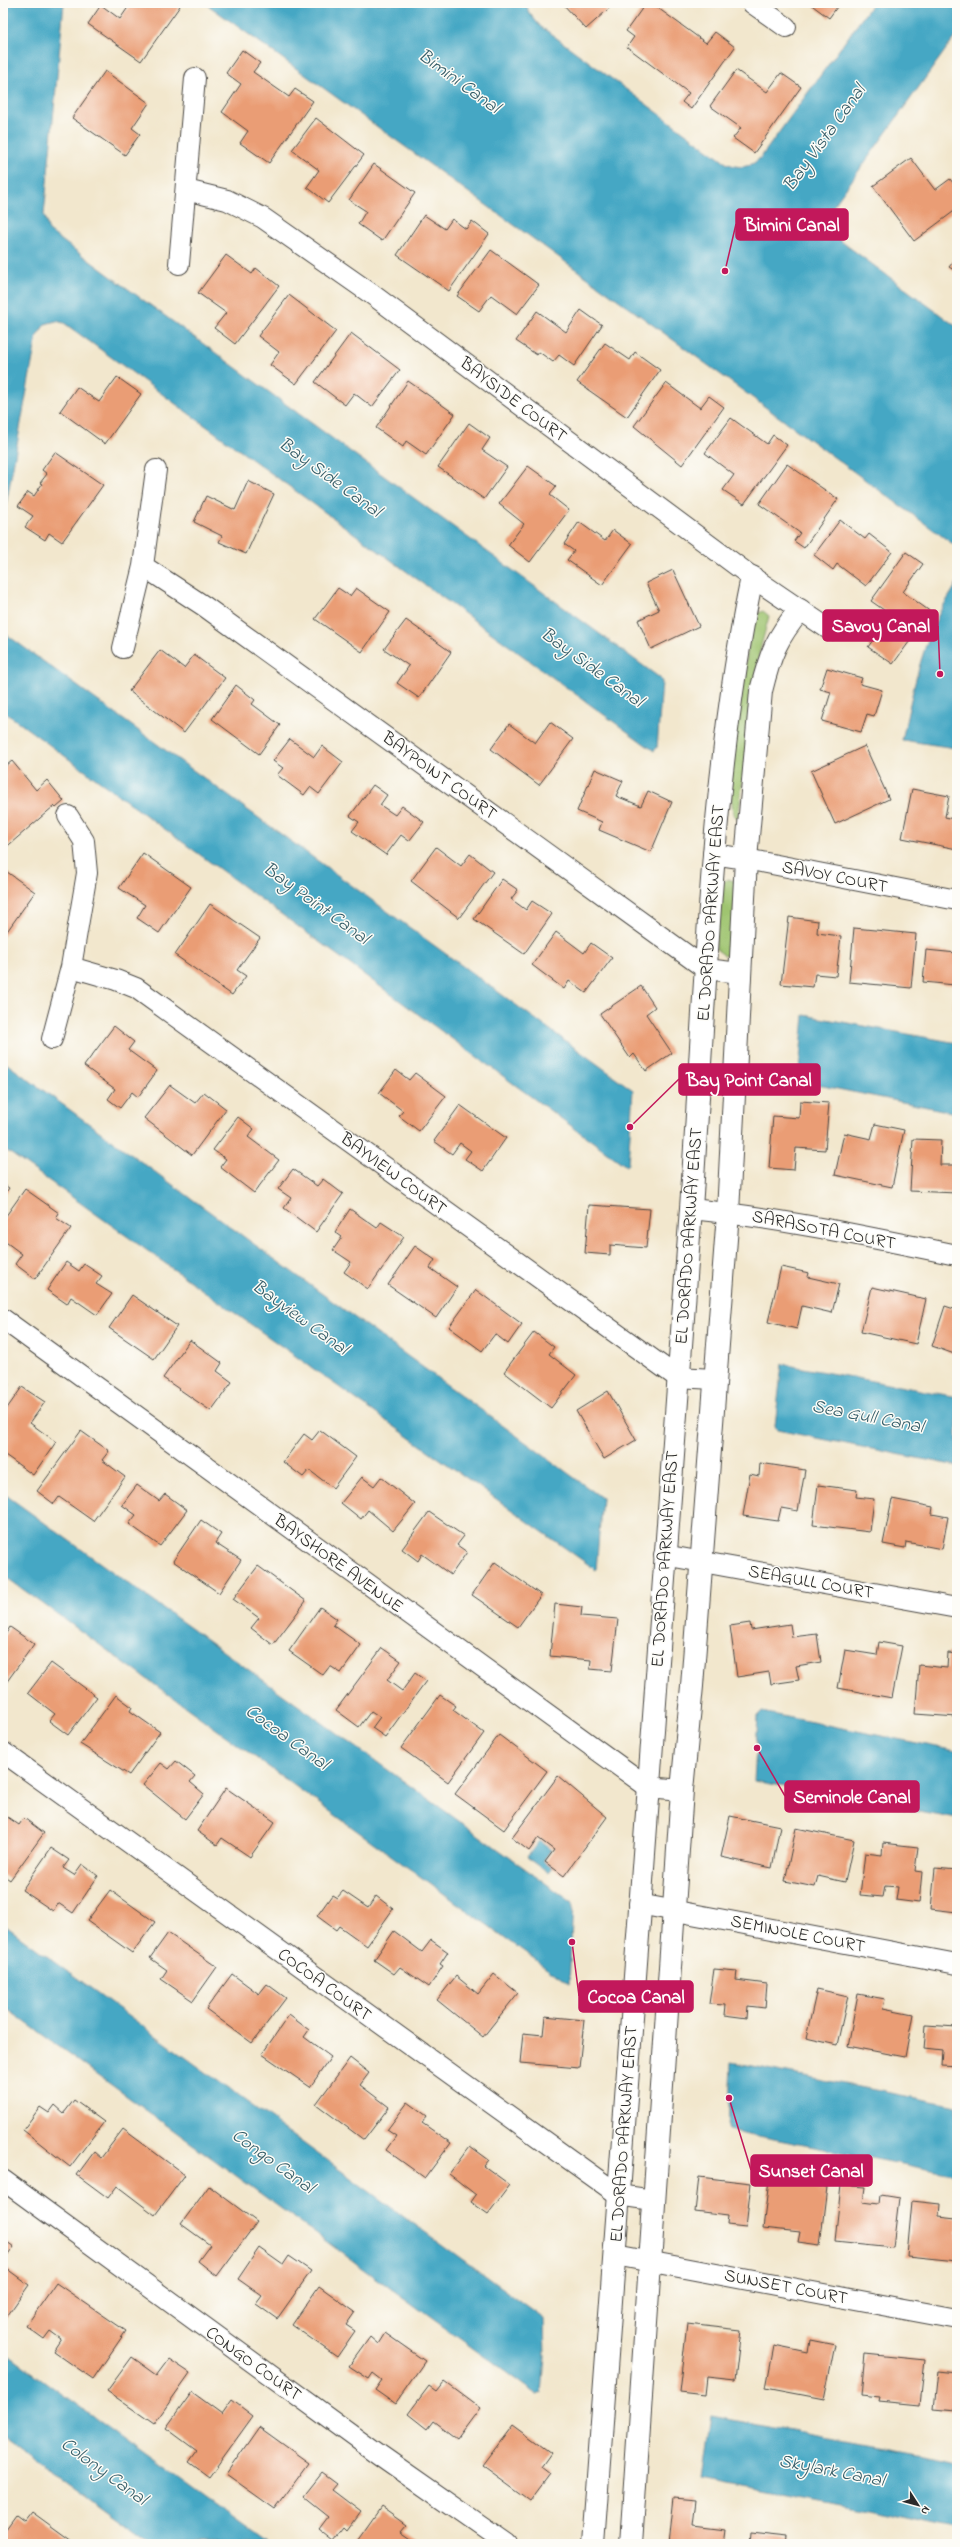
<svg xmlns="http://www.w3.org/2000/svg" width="960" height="2547" font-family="'Indie Flower',sans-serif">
<rect width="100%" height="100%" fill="#fdfcf7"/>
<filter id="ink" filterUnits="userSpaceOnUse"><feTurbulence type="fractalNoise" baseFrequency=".025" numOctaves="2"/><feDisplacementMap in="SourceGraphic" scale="8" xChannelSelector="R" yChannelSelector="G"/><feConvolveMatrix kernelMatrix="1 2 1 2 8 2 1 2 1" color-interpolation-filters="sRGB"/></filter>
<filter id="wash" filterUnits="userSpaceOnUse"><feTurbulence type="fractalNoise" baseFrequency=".012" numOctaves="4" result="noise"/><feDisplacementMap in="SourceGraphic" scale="16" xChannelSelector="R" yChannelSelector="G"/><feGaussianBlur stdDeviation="0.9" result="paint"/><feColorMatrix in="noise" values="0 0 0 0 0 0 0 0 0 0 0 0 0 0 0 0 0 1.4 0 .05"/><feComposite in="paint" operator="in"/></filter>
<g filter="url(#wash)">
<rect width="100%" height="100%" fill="#f2e7cd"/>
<path fill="#9fc46f" stroke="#65784d" d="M763,611l6,5 -10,38 -21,165 -5,-5 -4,-43 24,-155z
M727,879l8,2 -2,71 -8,4 -9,-7c0,-17 -3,-59 11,-70z"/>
<path fill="#45a7c4" stroke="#386978" d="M3,3h61l-20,212 5,16 611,447 2,4 -5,66 -3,3 -590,-428 -8,-2 -11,3 -8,12 -34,185z
M205,3h322l1,8 11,14 187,138c14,6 24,5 35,-6l112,-154h84v31l-125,174 -3,17 9,14 119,88v220l-333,-243z
M957,583v156l-2,9 -53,-8c9,-40 17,-84 35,-122 5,-12 14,-23 20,-35z
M3,632l630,458 -5,74 -2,2 -623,-455z
M804,1015l153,28v70l-159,-32z
M3,1061l599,437 -6,72 -593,-422z
M782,1364l175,33v69l-180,-36 -2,-4z
M3,1493l570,410 -4,81 -566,-409z
M762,1712l195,39v68l-203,-38 4,-65z
M539,1841l12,9 -8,11 10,7 -4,5 -22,-16z
M3,1924l541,395 1,37 -3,37 -5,2 -534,-389z
M731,2062l226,44v69l-229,-45z
M3,2351l265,193h-118l-147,-107z
M711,2416l246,46v66l-255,-50z"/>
<g id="blocks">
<path fill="#ea9d74" d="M131,3h46l3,3 -39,55 -53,-37 13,-19 19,14z
M562,3h53l-29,26z
M646,3h5l55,40 9,-11 20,15 -44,62 -9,-7 7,-9 -62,-46 7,-10 -8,-6z
M809,3h31l-11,15z
M242,50l18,13 -7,9 36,25 6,-8 18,12 -44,62 -29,-20 8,-12 -26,-19 19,-28 -15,-11z
M736,70l31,22 14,-19 20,14 -47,66 -21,-15 8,-10 -31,-22z
M105,71l44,32 -17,25 8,6 -15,21 -53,-37z
M316,118l48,37 -36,48 -21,-16 12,-17 -27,-20z
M911,158l24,32 15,-11 7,9v21l-43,32 -41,-55z
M374,164l41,29 -33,48 -24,-17 8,-13 -17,-11z
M424,215l21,14 7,-10 14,10 6,-8 17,13 -40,57 -52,-36z
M491,250l48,35 -22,29 -26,-19 -12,16 -22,-15z
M226,255l26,19 4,-6 23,18 -44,58 -21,-16 12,-15 -28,-20z
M957,257v15l-8,-5z
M289,295l47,36 -40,53 -26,-19 9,-13 -21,-16z
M581,310l21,15 -28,41 -15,-11 -6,7 -14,-10 -2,3 -21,-14 21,-30 29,21z
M351,333l49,37 -28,37 -18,-14 -9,12 -30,-23z
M605,343l25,17 5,-8 25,18 -33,47 -50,-35z
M117,377l24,17 -36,50 -45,-33 17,-24 22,15z
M408,381l47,33 -29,41 -20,-14 -3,6 -27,-19z
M666,383l34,25 9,-12 15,11 -42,58 -48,-39z
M731,418l36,26 6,-9 14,10 -43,59 -21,-14 11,-15 -29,-22z
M469,423l21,15 -8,12 25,17 -23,32 -46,-32z
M55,452l48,33 -41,57 -13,-9 -4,7 -20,-13 8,-11 -15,-10 10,-14 6,4 8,-12 -2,-1 7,-9 -5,-4z
M787,464l51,35 -34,49 -10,-7 6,-8 -41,-29z
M528,466l28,20 -6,9 19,15 -39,52 -22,-17 16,-21 -25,-20z
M248,481l26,13 -28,60 -27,-12 3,-6 -28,-14 12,-26 29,14z
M840,520l25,19 4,-5 23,18 -26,34 -29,-22 -4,6 -19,-15z
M579,522l26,19 8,-11 19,14 -30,41 -35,-25 7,-9 -10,-7z
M906,552l17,12 -20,28 28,20 -38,52 -25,-17 23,-32 -20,-14z
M673,570l26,56 -48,23 -13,-29 21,-10 -13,-27z
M338,588l12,8 6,-8 34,24 -28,40 -47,-33z
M406,620l45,32 -32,46 -22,-15 12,-17 -25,-17z
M160,650l24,18 10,-13 31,23 -41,55 -55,-42z
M827,668l35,10 -2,6 22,6 -8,26 -7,-2 -6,18 -39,-11 9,-29 -11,-3z
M236,685l19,15 -3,4 28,21 -21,29 -47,-35z
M550,722l23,17 -34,46 -48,-36 18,-25 26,19z
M290,739l24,18 8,-11 21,16 -24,32 -9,-7 -6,8 -27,-20 6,-7 -10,-7z
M865,746l24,53 -54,25 -24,-53z
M12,761l24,29 11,-10 17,21 -8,7 -2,-2 -51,44v-82z
M595,769l28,12 -7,15 25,10 7,-15 24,11 -21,50 -52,-22 3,-8 -25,-11z
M373,785l14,10 -7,10 15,10 7,-9 22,16 -15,19 -8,-6 -15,20 -34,-24 7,-9 -9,-6z
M912,789l37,7 -4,21 12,3v29l-55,-11z
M436,847l25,19 9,-12 23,18 -34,46 -48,-37z
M143,853l48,34 -32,46 -22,-15 8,-13 -26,-17z
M3,869l32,23 -32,45z
M502,879l16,11 -7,9 15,11 6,-9 20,13 -28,40 -50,-35z
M210,904l50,34 -23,32 9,6 -14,19 -57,-40z
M789,917l29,4 -1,12 24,3 -5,40 -21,-2 -2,13 -32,-3z
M854,928l62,6 -5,54 -62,-6z
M556,932l28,21 7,-10 21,15 -26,35 -17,-12 -5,8 -32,-24z
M926,950l31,3v55h-4l2,-23 -32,-3z
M641,986l14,21 -9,7 26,39 -26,18 -12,-17 -4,4 -30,-44z
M114,1026l20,16 -6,8 29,21 -19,26 -6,-5 -12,16 -12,-9 7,-10 -31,-23z
M396,1070l13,10 6,-7 31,23 -27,35 -20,-15 4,-5 -24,-18z
M170,1085l25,18 9,-11 22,17 -34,46 -48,-37z
M800,1101l29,2 -4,47 -29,-2 -2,22 -25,-2 4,-52 26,2z
M460,1105l46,33 -23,33 -18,-12 6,-8 -11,-8 -8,11 -18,-13z
M238,1117l16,12 -6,8 31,23 -25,33 -34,-26 6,-8 -13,-9z
M875,1124l29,6 -12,57 -57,-12 9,-42 27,6z
M913,1139l28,1 -1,25h17v28l-47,-2z
M293,1169l24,17 6,-7 20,15 -27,38 -32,-24 7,-10 -13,-9z
M3,1184l6,4 -6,9z
M25,1189l34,24 -3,5 15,10 -36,51 -20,-15 7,-10 -19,-14v-20z
M589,1205l61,4 -4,39 -36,-3v10l-25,-2z
M350,1209l27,19 4,-6 23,15 -36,52 -24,-17 7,-10 -18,-12 9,-13 -7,-5z
M415,1246l20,14 -5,8 27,19 -21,31 -48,-33z
M66,1262l13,9 5,-7 18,12 -6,8 16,10 -15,21 -26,-18 -4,7 -20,-14z
M781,1267l28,6 -1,4 31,7 -7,29 -30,-7 -5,23 -29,-7z
M872,1287l54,12 -10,45 -55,-12z
M476,1290l46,34 -14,20 -13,-10 -13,17 -33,-24z
M132,1295l45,31 -23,33 -45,-31z
M945,1306l12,4v45l-25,-9z
M534,1332l20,15 -5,7 27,21 -25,33 -47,-36z
M190,1340l32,23 -5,8 15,11 -21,29 -48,-33z
M3,1380l6,4 -6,9z
M22,1387l23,15 -15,21 26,19 -23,33 -28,-20 -2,3v-44z
M608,1391l28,49 -32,19 -28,-48z
M320,1430l36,27 -23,31 -24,-18 -6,7 -20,-15 21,-28 8,6z
M81,1431l28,20 -7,9 23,17 -32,44 -34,-24 -5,7 -17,-13z
M760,1463l45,7 -7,41 -17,-3 -3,13 -35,-5 7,-42 9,2z
M362,1477l12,9 7,-9 34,27 -22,27 -25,-21 -7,9 -20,-16z
M137,1485l22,16 6,-7 22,16 -27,36 -31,-22 7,-9 -14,-10z
M818,1485l39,5 -1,7 18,2 -4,33 -57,-7z
M892,1499l41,8 -1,7 16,3 -6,32 -36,-7 -1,6 -22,-4z
M429,1512l35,24 -7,9 10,7 -16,23 -29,-21 -4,7 -16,-12z
M201,1520l20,14 -6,9 26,17 -22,33 -46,-32z
M495,1562l46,33 -23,32 -46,-32z
M258,1566l48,35 -33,44 -22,-17 8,-10 -26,-19z
M555,1604l27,3 -1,9 37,3 -6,52 -22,-2 1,-9 -41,-4z
M320,1607l17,12 -4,6 28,20 -20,28 -11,-7 -7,9 -34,-24z
M750,1623l1,7 39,-6 2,13 25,-3 4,28 -25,4 3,14 -28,4 -2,-12 -32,5 -7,-51z
M10,1627l24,17 -31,43v-49z
M879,1642l23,4 -10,52 -54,-10 7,-38 32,5z
M382,1648l19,13 -14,19 15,11 13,-18 11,8 -41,56 -13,-9 8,-11 -9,-6 -12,16 -23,-17z
M948,1653l9,1v63l-42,-3 4,-49 28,3z
M51,1663l46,34 -29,38 -19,-14 6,-7 -27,-21z
M116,1695l16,12 -2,4 30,21 -31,43 -49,-31z
M440,1695l16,11 -3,4 31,23 -36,49 -47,-34z
M499,1735l48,36 -43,59 -49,-36z
M176,1761l19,15 -5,6 14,12 -19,25 -42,-34 18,-22 8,6z
M558,1776l49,41 -43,59 -19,-14 9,-12 -16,-12 -9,13 -17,-13z
M226,1788l49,34 -25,35 -28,-19 -5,7 -20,-14z
M3,1814l16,11 5,-7 20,15 -34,47 -7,-5z
M730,1816l50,10 -8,42 -51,-11z
M796,1828l58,12 -9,42 -27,-6 -3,11 -30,-6z
M883,1843l35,4 -3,24 7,1 -3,31 -23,-3 2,-13 -13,-1 -2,11 -23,-2 5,-42 17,2z
M51,1848l18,12 -6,8 11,7 8,-11 16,12 -25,37 -15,-10 -5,8 -31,-21z
M935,1868l22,2v42l-26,-3z
M110,1890l45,32 -23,31 -45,-32z
M343,1891l25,17 8,-12 17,13 -26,37 -28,-20 -3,4 -19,-14 15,-21 5,3z
M394,1931l28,21 9,-12 17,12 -8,12 3,2 -14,21 -29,-20 -6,7 -20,-14z
M168,1933l49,34 -24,34 -32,-22 6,-9 -17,-12z
M714,1969l23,2 -1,9 31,4 -2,24 -17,-2 -1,12 -23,-3 1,-10 -16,-1z
M232,1974l27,20 8,-10 19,14 -34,45 -46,-34z
M494,1974l24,19 -35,44 -46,-37 19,-24 22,18z
M817,1989l31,7 -11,49 -31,-7z
M858,1994l27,5 -2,9 30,6 -8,43 -57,-11z
M289,2015l20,15 -5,7 27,20 -21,30 -48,-33z
M545,2016l39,4 -5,48 -59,-5 3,-30 20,2z
M926,2025l31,2v39l-16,-1 1,-14 -18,-2z
M350,2058l19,15 -9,12 29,22 -25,33 -48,-36z
M74,2100l30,22 -34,45 -47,-37 17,-23 9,6 6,-8 9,8z
M408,2102l19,14 -5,7 29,20 -26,35 -39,-28 10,-14 -9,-6z
M123,2129l62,46 -30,40 -38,-29 -9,12 -31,-23 17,-23 7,6z
M470,2146l19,14 -5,6 26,19 -22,29 -17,-12 5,-7 -27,-21z
M770,2173l26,3 -1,7 32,4 -7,58 -22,-3 2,-10 -37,-4z
M699,2177l52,6 -5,44 -19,-2 1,-9 -33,-4z
M841,2185l24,2 -2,15 16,2 1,-9 19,3 -6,49 -58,-6z
M209,2186l48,36 -40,54 -19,-15 12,-16 -29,-21z
M912,2201l28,3 -1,12 18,2v43l-50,-5z
M3,2239l11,8 -11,15z
M259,2248l24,17 6,-9 22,15 -34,48 -21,-15 6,-8 -24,-17z
M3,2266l26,19 -26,37z
M56,2283l70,48 -33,48 -40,-28 8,-12 -11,-8 -6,8 -18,-13z
M319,2286l36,26 -9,13 9,6 -18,26 -45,-32z
M687,2324l54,6 -6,50 -28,-3 -2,18 -26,-3z
M385,2333l40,28 -30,43 -20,-14 7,-10 -9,-7 -4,6 -20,-13 21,-29 8,7z
M810,2340l25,5 -11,54 -58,-11 8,-42 34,7z
M865,2354l60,6 -5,45 -41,-4 1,-4 -19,-2z
M132,2357l25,18 12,-16 21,14 -36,51 -47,-33z
M938,2370l19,2v39l-23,-2z
M445,2382l35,26 -23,31 -24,-18 -6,8 -19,-15 21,-28 8,6z
M192,2392l30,22 10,-14 21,16 -44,61 -20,-15 8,-11 -31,-23z
M513,2425l38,28 -10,14 9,7 -20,27 -48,-35z
M259,2427l50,36 -34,46 -49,-35z
M322,2473l15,11 -5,6 29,22 -13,18 -3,-3 -11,14 -15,-12 9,-12 -25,-20z
M673,2498l23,2 -3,25 33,4 -2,15h-56z
M381,2507l25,18 -5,6 19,13h-65z
M32,2512l44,32h-73v-10l13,-18 8,6z
M750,2532l37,4 -1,8h-37z"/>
</g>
</g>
<g filter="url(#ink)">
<use href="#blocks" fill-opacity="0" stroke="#494743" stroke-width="1"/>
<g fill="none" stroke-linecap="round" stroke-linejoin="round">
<defs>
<path id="street" d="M752,3l34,24
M186,190l41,10 36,18 110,77 379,282 78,53
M179,264l16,-186
M143,566l61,40 502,363 34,4
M123,648l20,-82 13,-96
M713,854l33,5 211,41
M71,967l45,13 20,8 541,389 37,2
M52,1039l19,-72 16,-94 -3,-32 -16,-25
M691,1209c90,9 177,28 266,46
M3,1319l645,468 34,3
M664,1555l293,53
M3,1752l616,443 34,5
M639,1904l318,60
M3,2180l374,273 130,91
M615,2255l342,64"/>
<path id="secondary" d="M593,2544c34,-445 65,-891 98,-1336 15,-211 18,-423 61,-631
M631,2544l51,-754 10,-104 36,-473 18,-354 15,-168c9,-36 15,-53 39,-81"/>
</defs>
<use href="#street" stroke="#494743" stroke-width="22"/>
<use href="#secondary" stroke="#494743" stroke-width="24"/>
<use href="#street" stroke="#fff" stroke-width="20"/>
<use href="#secondary" stroke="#fff" stroke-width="22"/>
</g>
</g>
<g text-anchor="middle" stroke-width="3" stroke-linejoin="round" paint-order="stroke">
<g font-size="18" fill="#2b2b2b" stroke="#fdfcf7">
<text transform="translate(514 399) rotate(37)" y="6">BAYSIDE COURT</text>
<text transform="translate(440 775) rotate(36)" y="6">BAYPOINT COURT</text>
<text transform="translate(835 876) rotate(11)" y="6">SAVOY COURT</text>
<text transform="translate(710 913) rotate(-86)" y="6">EL DORADO PARKWAY EAST</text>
<text transform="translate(394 1173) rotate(36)" y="6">BAYVIEW COURT</text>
<text transform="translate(824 1229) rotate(11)" y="6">SARASOTA COURT</text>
<text transform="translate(688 1236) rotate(-86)" y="6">EL DORADO PARKWAY EAST</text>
<text transform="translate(664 1559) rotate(-86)" y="6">EL DORADO PARKWAY EAST</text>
<text transform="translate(339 1563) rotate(36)" y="6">BAYSHORE AVENUE</text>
<text transform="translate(811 1581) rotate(10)" y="6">SEAGULL COURT</text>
<text transform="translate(798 1933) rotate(11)" y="6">SEMINOLE COURT</text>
<text transform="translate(325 1984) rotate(36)" y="6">COCOA COURT</text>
<text transform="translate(623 2134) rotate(-86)" y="6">EL DORADO PARKWAY EAST</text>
<text transform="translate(786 2286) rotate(11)" y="6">SUNSET COURT</text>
<text transform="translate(254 2363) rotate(36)" y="6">CONGO COURT</text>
</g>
<g font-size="19" font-style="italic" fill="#355d68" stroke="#fdfcf7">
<text transform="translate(460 80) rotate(36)" y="7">Bimini Canal</text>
<text transform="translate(823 137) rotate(-54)" y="7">Bay Vista Canal</text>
<text transform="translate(331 476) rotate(36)" y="7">Bay Side Canal</text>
<text transform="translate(593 666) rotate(36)" y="7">Bay Side Canal</text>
<text transform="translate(317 902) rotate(36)" y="7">Bay Point Canal</text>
<text transform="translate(301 1316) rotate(36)" y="7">Bayview Canal</text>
<text transform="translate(868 1415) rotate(11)" y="7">Sea Gull Canal</text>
<text transform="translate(288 1736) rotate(36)" y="7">Cocoa Canal</text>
<text transform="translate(274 2160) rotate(36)" y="7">Congo Canal</text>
<text transform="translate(832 2469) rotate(11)" y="7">Skylark Canal</text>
<text transform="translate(105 2470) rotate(36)" y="7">Colony Canal</text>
</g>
</g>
<path fill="none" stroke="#c2185b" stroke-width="1.5" d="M725 271L736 224M940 674L938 626M630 1127L679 1079M757 1748L785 1796M572 1942L579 1996M729 2098L751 2170"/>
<g fill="#c2185b" stroke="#fdfcf7" stroke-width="1.5">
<circle cx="725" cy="271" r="4"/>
<circle cx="940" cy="674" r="4"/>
<circle cx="630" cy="1127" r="4"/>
<circle cx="757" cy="1748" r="4"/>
<circle cx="572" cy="1942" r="4"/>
<circle cx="729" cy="2098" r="4"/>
</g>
<g fill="#c2185b" stroke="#c2185b" stroke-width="1.5">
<rect x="736" y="209" width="112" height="31" rx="4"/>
<rect x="823" y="610" width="115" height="31" rx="4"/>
<rect x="679" y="1064" width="141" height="31" rx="4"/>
<rect x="785" y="1781" width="134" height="31" rx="4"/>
<rect x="579" y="1981" width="114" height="31" rx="4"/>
<rect x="751" y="2155" width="121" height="31" rx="4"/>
</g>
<g font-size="19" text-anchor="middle" font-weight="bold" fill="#fff">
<text x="792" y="231">Bimini Canal</text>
<text x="881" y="632">Savoy Canal</text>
<text x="749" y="1086">Bay Point Canal</text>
<text x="852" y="1803">Seminole Canal</text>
<text x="636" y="2003">Cocoa Canal</text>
<text x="811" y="2177">Sunset Canal</text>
</g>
<rect width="960" height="2547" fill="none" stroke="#fdfcf7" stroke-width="16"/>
<g transform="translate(918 2505) rotate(126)" stroke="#fdfcf7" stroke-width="3" paint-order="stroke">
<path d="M0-3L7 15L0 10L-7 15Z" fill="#2b2b2b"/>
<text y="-6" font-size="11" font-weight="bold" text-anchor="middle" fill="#2b2b2b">N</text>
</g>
</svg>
